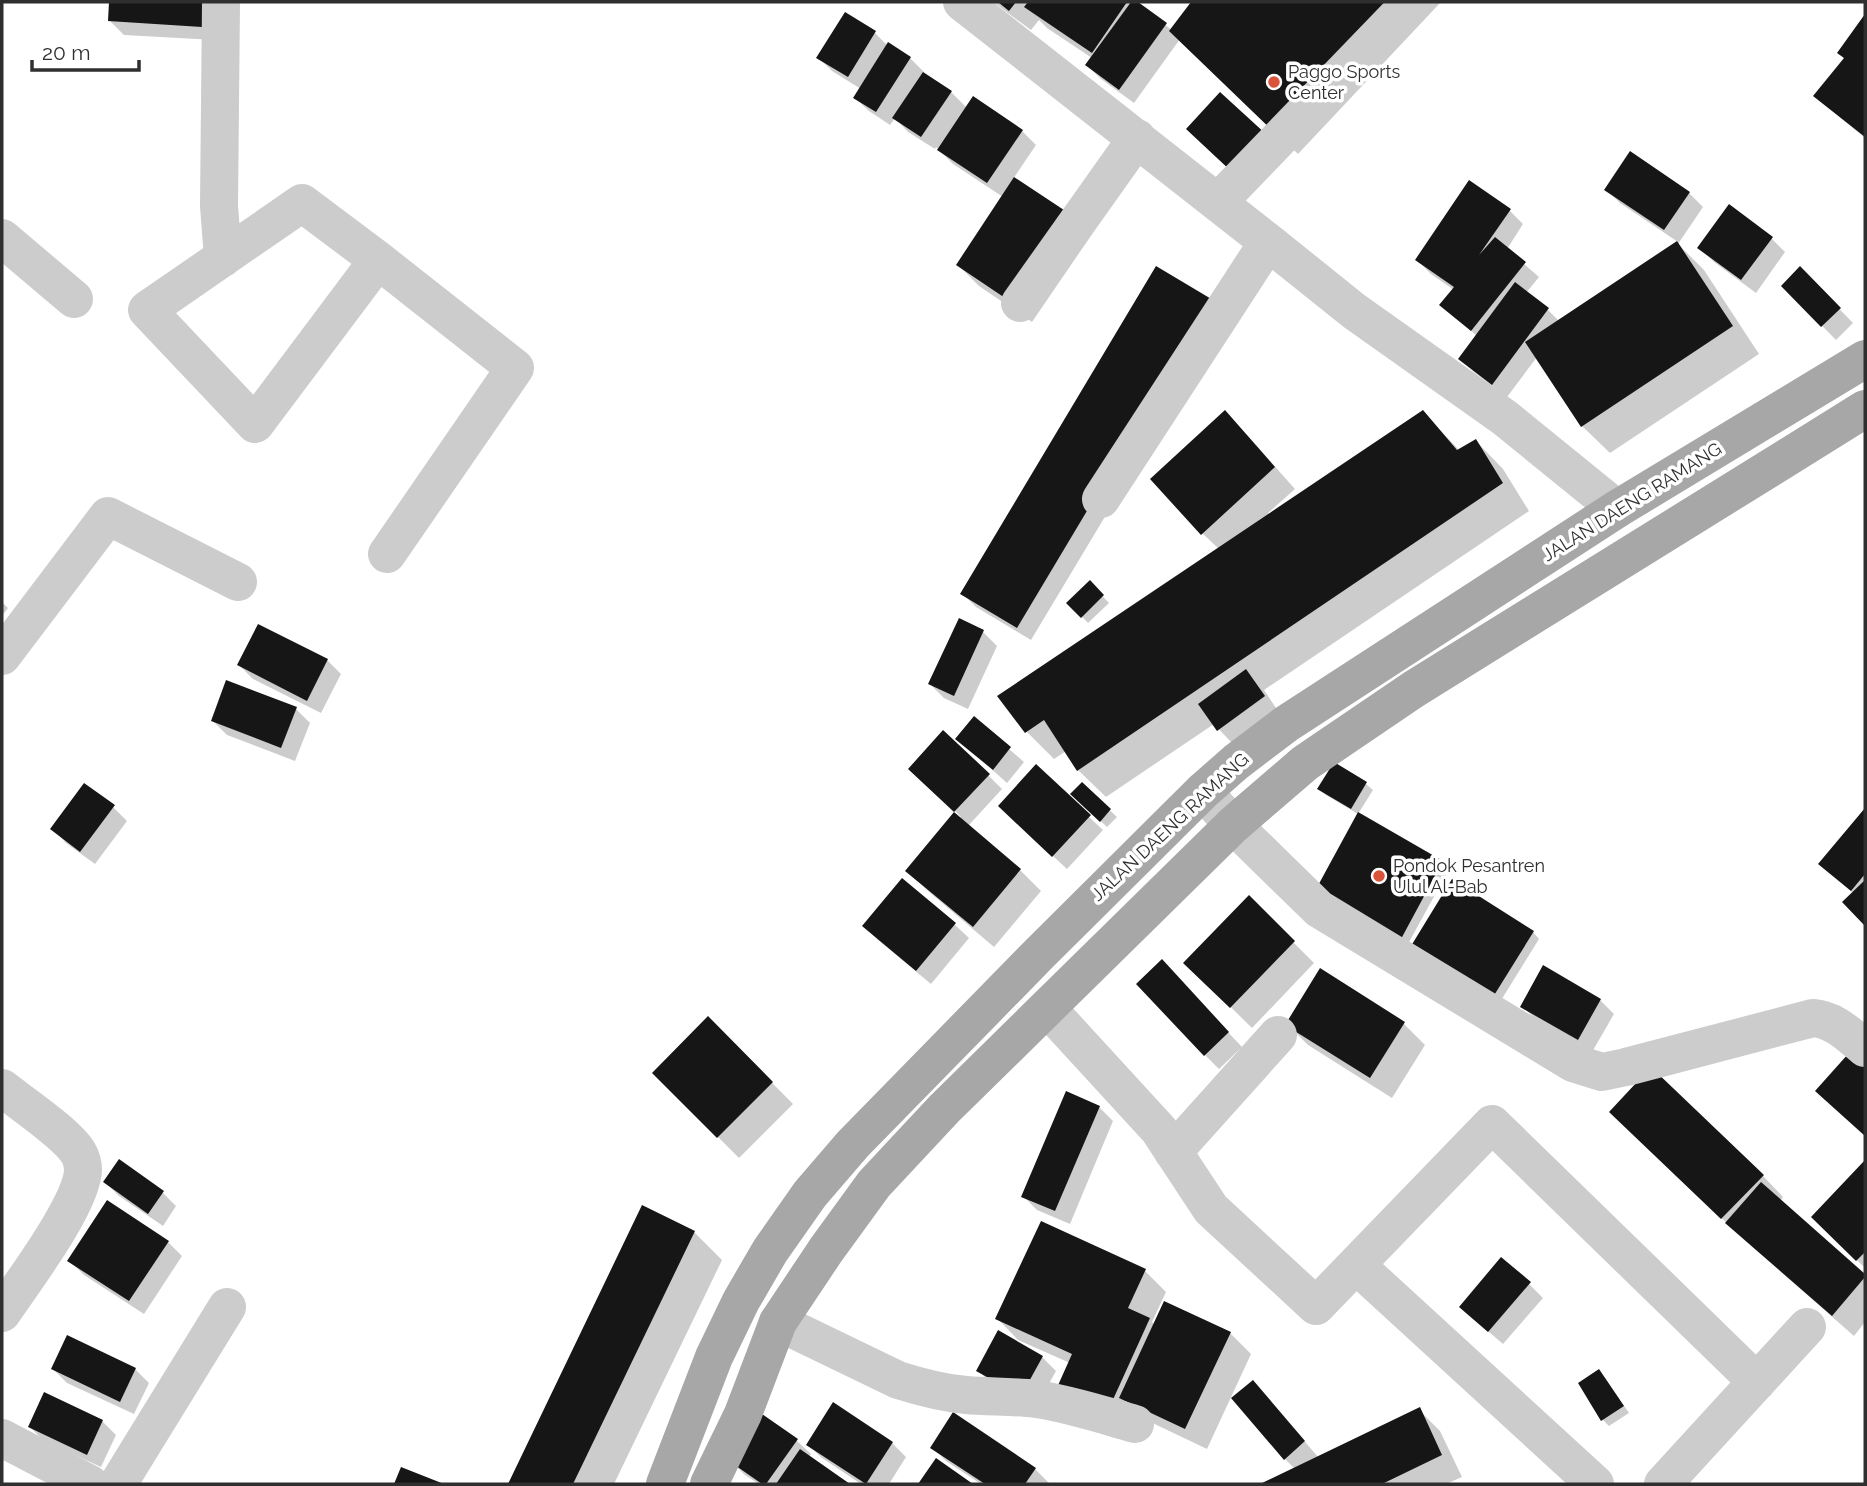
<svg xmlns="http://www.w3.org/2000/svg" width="1867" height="1486" font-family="Raleway,sans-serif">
<rect width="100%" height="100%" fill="#fff"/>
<path fill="#0003" d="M111,2h106l-2,38 -91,-5 -14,-14z
M993,2h142l37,28 21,-28h248l-143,152 -118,-115 -46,64 -33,-24 -14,-14 5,-7 -45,-30 -8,-8 -8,10z
M1865,18v120l-35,-29 -14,-13 29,-38z
M875,33l13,13 22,12 14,14 -1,2 28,18 16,16 55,23 14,14 -23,34 77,58 -58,85 -53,-36 -21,-21 45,-68 -50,-33 -17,-17 -1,2 -27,-17 -13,-14 -5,7 -21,-14 -14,-13 6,-9 -29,-18 -14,-14z
M1606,189l83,4 14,14 -25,37 26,26 55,84 -149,99 -28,-27 -45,-69 -30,40 -33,-25 -14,-14 17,-22 -35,-31 12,-15 -23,-16 -14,-14 92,-50 14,14 -16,25 32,28 -13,16 22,17 11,11 119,-79 -58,-39z
M1771,238l14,14 -29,41 -42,-31 -14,-14z
M1800,269l53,54 -17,17 -53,-54z
M1226,315l-195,325 -55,-33 -14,-14z
M1423,412l37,39 16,-10 27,28 26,42 -265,179 14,21 -46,32 -18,-19 -108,73 -28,-27 -12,-19 -12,8 -27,-27 192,-183 -17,-16 44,-99 49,55 -27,24 2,2z
M1090,583l19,20 -21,20 -19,-20z
M2,602l6,6 -6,8z
M960,621l23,11 14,14 -29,63 -24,-11 -14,-14z
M327,660l14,14 -20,39 -68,-34 -14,-14z
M296,709l14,14 -15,38 -68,-26 -14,-14z
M974,719l50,43 -17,21 -49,-44z
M1334,764l32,20 7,6 -15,24 -32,-19 -7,-6z
M988,775l14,14 -34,37 52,44 21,21 -47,56 -66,-56 -21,-21 54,-53 -9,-9z
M1082,784l35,33 -10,10 -35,-33z
M113,807l14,14 -32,43 -29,-21 -13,-14z
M1865,811v113l-20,-22 9,-8 -33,-30z
M1089,817l14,13 -36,39 -53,-49z
M1442,862l7,7 -41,75 -85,-47z
M1249,898l65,65 -62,65 -66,-65z
M955,925l14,13 -38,46 -53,-44 -14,-14z
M1533,932l6,7 -39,63 -81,-50z
M1320,971l84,53 21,21 -33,53 -84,-53 -21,-21z
M1175,976l67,71 -23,22 -14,-14z
M1600,1000l14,14 -22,38 -56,-32 -14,-14z
M708,1018l85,86 -54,54 -85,-85z
M1099,1107l14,14 -43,103 -33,-14 -14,-14z
M1632,1133l131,43 20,21 -3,4 85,75v46l-11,14 -106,-93z
M1865,1163v105l-52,-51z
M105,1182l58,11 13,13 -13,20 -44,-30z
M643,1207l51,25 28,28 -108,224h-104z
M168,1242l14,14 -38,58 -60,-39 -14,-14z
M1145,1271l21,21 -14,30 3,3 75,8 21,21 -44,95 -65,-31 -15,17 -57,-72 -52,-23 -21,-22z
M1529,1284l14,14 -40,46 -28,-24z
M1042,1357l14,14 -21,38 -43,-25 -14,-14z
M53,1369h82l14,14 -15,31 -67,-31z
M1599,1371l6,7 24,35 -20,13 -6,-6 -23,-36z
M1253,1382l66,76 100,-48 21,21 22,46 -16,7h-182l31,-15 -10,-10z
M763,1416l34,25 14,13 -2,3 38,27h-88l-14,-9 -14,-14z
M102,1421l14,14 -15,32 -57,-26 -14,-14z
M892,1443l14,14 -17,27h-28l-39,-26 -14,-13z
M932,1447l103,22 14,14 -68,1 -35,-23z"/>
<path fill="#161616" d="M109,2h94l-1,25 -94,-6z
M998,2h18l-7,9z
M1028,2h99l-35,51 -68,-46z
M1131,2h7l29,21 -48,67 -34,-25z
M1191,2h210l-125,132 -107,-103z
M845,12l31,19 -28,46 -32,-19z
M1865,14v123l-52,-41 31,-38 -7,-5z
M888,42l23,15 -35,55 -23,-14z
M923,72l29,19 -31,46 -29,-19z
M1220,92l47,43 -35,37 -46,-43z
M973,96l50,34 -36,53 -50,-33z
M1630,151l60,41 -26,38 -60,-40z
M1014,177l56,37 -59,88 -55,-37z
M1469,180l42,29 -32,46 16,-18 31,25 -55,69 -32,-26 15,-18 -39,-27z
M1729,204l44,33 -32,43 -44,-32z
M1677,241l56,85 -152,101 -56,-85z
M1156,266l57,34 -196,328 -57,-34z
M1800,266l41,42 -20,19 -40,-41z
M1515,282l34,26 -57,77 -34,-26z
M1225,410l50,57 -74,68 -51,-56z
M1423,410l34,40 19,-11 27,44 -426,288 -33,-51 -19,13 -28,-37z
M1090,580l14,15 -23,23 -15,-15z
M959,618l25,12 -30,66 -26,-12z
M258,624l70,35 -21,42 -70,-36z
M1246,669l19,27 -48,35 -19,-27z
M226,680l71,27 -16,41 -70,-27z
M974,716l37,31 -18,23 -38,-31z
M943,730l47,44 -36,38 -46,-43z
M1334,762l33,20 -16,27 -34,-20z
M1036,764l55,51 -39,42 -54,-51z
M1082,782l29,27 -11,13 -30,-28z
M84,783l31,22 -35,47 -30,-23z
M1865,808v66l-14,17 -33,-27z
M954,812l67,57 -48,58 -68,-56z
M1358,812l85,49 -42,78 -86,-48z
M902,878l54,45 -40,48 -54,-45z
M1452,879l82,52 -41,66 -82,-51z
M1865,880v46l-23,-24z
M1249,895l46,46 -65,67 -47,-45z
M1162,959l67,73 -25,24 -68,-72z
M1543,965l58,34 -23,41 -58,-33z
M1320,968l85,54 -35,56 -85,-53z
M708,1016l65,66 -56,56 -65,-65z
M1857,1044l8,8v84l-50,-45z
M1651,1067l113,108 -43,44 -112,-107z
M1066,1091l34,15 -45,105 -34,-14z
M119,1159l45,32 -16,23 -45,-32z
M1865,1160v92l-9,9 -45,-44z
M1761,1182l104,92v3l-33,39 -107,-93z
M107,1200l62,41 -40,60 -62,-40z
M642,1205l53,26 -122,253h-65z
M1041,1221l105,48 -18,39 22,10 -44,97 -51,-23 17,-38 -77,-35z
M1501,1257l30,25 -43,50 -29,-25z
M1164,1301l67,31 -46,97 -66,-31z
M998,1330l45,26 -22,40 -45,-25z
M67,1335l69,33 -16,34 -69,-33z
M1599,1369l25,37 -23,15 -23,-38z
M1253,1380l52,61 -21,19 -53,-62z
M44,1392l59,28 -16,35 -59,-28z
M833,1402l60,40 -27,42 -60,-39z
M1420,1407l22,48 -60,29h-122z
M953,1412l83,56 -11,16h-40l-55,-36z
M762,1414l36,25 -32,45h-4l-33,-23z
M800,1449l50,35h-74z
M936,1458l37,26h-55z
M401,1467l43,17h-50z"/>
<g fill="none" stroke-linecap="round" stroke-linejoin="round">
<path stroke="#ccc" stroke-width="38" d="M221,2l-2,204 4,52
M962,2l306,240 86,69 151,107 112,91
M1218,202l193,-200
M302,203l76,57 -123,164 -108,-114z
M2,238l72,61
M378,260l137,108 -128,186
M1020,303l117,-165
M1101,499l167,-257
M2,656l106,-140 130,66
M1203,791l30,34 86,84 254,154 29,9 24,-5 187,-49c22,2 35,16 52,30
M1047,1008l112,122 52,79 105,97 176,-182 265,258
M2,1088c19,15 67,47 77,66 2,3 4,11 4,15 0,34 -61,114 -81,144
M1173,1152l105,-117
M1356,1265l239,219
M778,1322l120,58c22,7 45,13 68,15 23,2 47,1 70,4 34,5 67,16 99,25
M2,1438l88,46
M118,1484l109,-177
M1663,1484l144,-157"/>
<path stroke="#a7a7a7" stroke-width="38" d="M665,1484l49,-127 27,-56 29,-50 40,-57 43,-50 185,-189 165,-164 33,-29 50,-38 331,-215 248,-150
M709,1484l34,-70 35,-92 48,-72 48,-66 70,-75 289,-284 72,-62 109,-74 451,-280"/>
</g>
<g fill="#da543c" stroke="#fff" stroke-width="2.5">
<circle cx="1274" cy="82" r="7"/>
<circle cx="1379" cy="876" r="7"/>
</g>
<g text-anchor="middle" stroke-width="7" stroke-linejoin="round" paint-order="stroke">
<g font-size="18" fill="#2f2f2f" stroke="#fff" text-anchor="start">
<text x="1288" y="78">Paggo Sports<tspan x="1288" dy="21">Center</tspan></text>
<text x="1393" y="872">Pondok Pesantren<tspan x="1393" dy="21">Ulul Al-Bab</tspan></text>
</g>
<g font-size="18" fill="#2f2f2f" stroke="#fff">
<text transform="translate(1632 502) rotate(-32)" y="6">JALAN DAENG RAMANG</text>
<text transform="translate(1170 827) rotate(-43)" y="6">JALAN DAENG RAMANG</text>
</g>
</g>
<rect width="1867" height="1486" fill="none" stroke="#2f2f2f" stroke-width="7"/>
<path d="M32 60v10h107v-10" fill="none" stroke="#2f2f2f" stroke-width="3.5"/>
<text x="42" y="60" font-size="21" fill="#2f2f2f" stroke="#ffffff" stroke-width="5" paint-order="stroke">20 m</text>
</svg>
